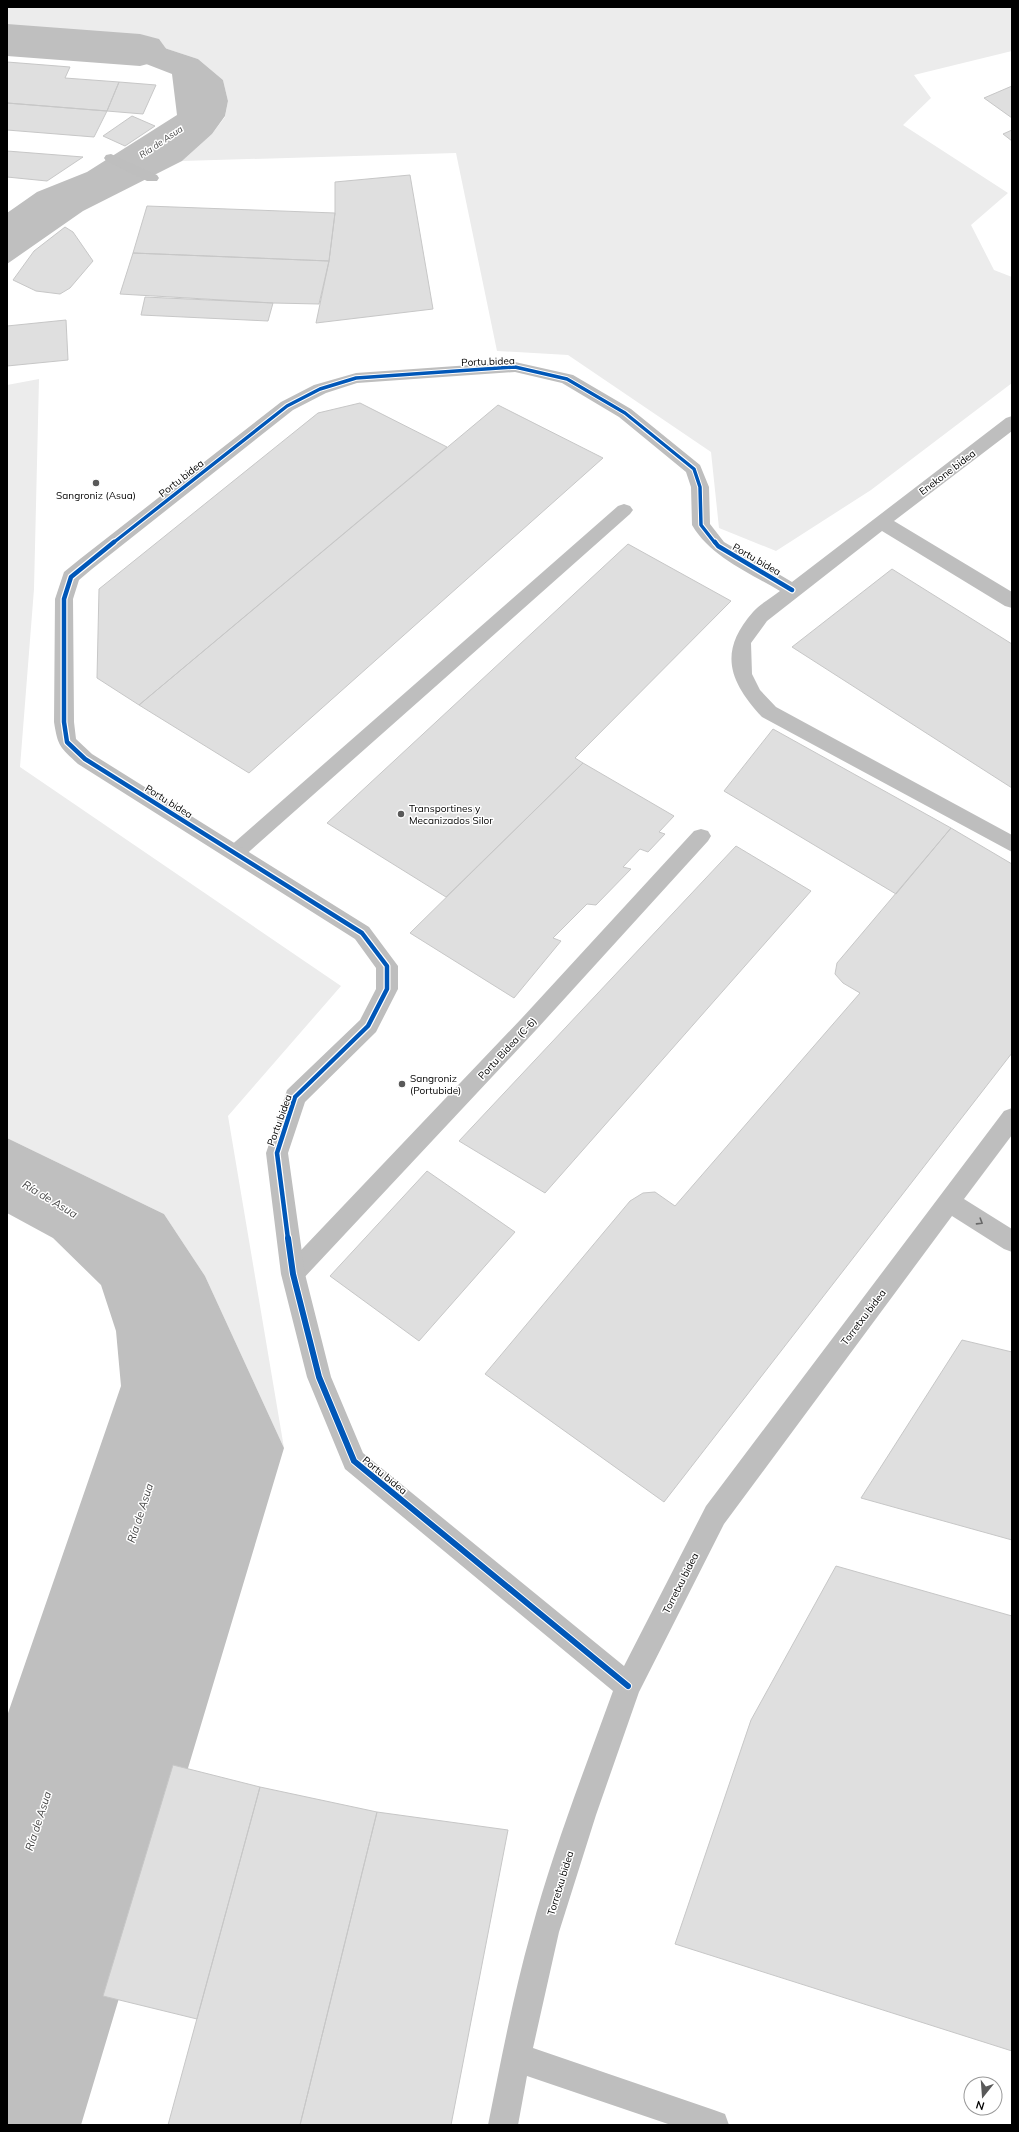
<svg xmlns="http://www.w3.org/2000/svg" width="1019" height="2132" font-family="Mulish,sans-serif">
<rect width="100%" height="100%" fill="#fff"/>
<path fill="#ececec" d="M7,7h1005v44l-98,24 17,23 -28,27 105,68 -37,32 23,45 18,7v106l-141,107 -95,61 -57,-23 -8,-76 -143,-97 -71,-4 -41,-198 -274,8 30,-27 13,-17 3,-16 -5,-21 -25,-21 -58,-19 -57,10 -65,4 -11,-3z
M39,379l-5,210 -14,178 321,219 -113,130 56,332 -79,-172 -41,-62 -157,-76v-753z"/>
<path fill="#bfbfbf" d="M140,40l58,19 25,21 5,21 -3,15 -13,18 -30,27 -99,50 -76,53v-51l30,-21 50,-20 90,-57 -5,-41 -49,-19 -95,-13z
M7,1138l157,76 41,62 79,172 -203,677h-74v-409l114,-330 -5,-55 -15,-46 -48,-47 -46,-25z"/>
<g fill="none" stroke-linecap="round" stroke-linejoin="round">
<path fill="#bfbfbf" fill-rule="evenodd" d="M7,24l133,10 19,5 8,11 -8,11 -19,5 -133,-10z"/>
</g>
<path fill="#dfdfdf" stroke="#c7c7c7" d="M7,62l63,5 -5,11 54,4 -12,29 -100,-8z
M119,82l37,3 -13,29 -36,-3z
M1012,86v32l-28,-20z
M7,103l100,8 -13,26 -87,-7z
M132,116l23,10 -30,20 -22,-10z
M1012,130v11l-9,-7z
M7,151l76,6 -36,24 -40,-4z
M410,175l23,134 -117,14 13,-62 6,-48v-31z
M147,206l188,7 -6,48 -196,-8z
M65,227l8,5 20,29 -23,27 -10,6 -24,-3 -23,-11 21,-29z
M133,253l196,8 -10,43 -46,-1 -153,-9z
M145,297l128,6 -5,18 -127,-6z
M66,320l2,40 -61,6v-40z
M360,403l87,44 -308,258 -42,-27 2,-89 219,-176z
M498,405l105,53 -354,315 -110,-68z
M628,544l103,57 -156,157 8,5 -137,134 -119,-74z
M892,569l120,75v144l-220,-141z
M773,729l178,99 -55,66 -172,-103z
M583,763l91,53 -15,16 6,2 -17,18 -8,-3 -17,18 8,2 -35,36 -9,-1 -34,34 8,3 -47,57 -104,-65z
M951,828l61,36v189l-348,449 -179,-128 145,-173 13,-8 12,-1 20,14 185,-213 -17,-10 -8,-9 2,-11z
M736,846l75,45 -266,302 -86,-52z
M427,1171l88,61 -96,109 -89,-65z
M962,1340l50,12v188l-151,-42z
M836,1566l176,50v435l-337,-107 76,-224z
M173,1765l87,22 -63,232 -94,-23z
M260,1787l117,25 -77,313h-132z
M377,1812l131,18 -57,295h-151z"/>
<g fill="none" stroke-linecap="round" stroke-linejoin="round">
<path fill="#bebebe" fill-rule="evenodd" d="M111,154l46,21 2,3 -2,3h-10l-41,-20 -2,-3 2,-3z
M624,504l6,2 3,4 -3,4 -388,344 -7,3 -7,-3 -3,-5 3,-5 390,-342z
M701,829l7,2 3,5 -3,5 -172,189 -235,251 -8,3 -8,-3 -3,-7 3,-7 237,-249 172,-187z"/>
<path fill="#bebebe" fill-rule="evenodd" d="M515,362l58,13 58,34 69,56 9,22 1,37 14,18 68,40 214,-164 6,-2v15l-118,90 118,71v16l-7,-2 -123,-75 -115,90 -16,22 1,31 8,16 16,17 236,128v17l-250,-135c-33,-36 -44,-65 -9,-105 7,-8 18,-14 27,-21 -32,-19 -69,-34 -88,-66l-1,-38 -5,-15 -67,-55 -57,-34 -47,-11 -158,11 -31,10 -33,17 -201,159 -13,11 -6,19 1,123 2,17 16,15 277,173 29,39v23l-22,43 -71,70 -17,51 17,121 26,103 32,76 261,213 82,-160 298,-395 8,-3v27l-48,64 48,30v23l-8,-3 -52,-33 -228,308 -85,168 -43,123 -37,117 -26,116 181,62 11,4 4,11h-58l-144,-49 -9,49h-30c13,-64 25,-129 43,-193 22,-82 53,-161 82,-241l-268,-222 -38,-92 -26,-103 -15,-121 21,-63 73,-70 16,-31v-21l-21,-29 -277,-175c-18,-17 -20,-17 -24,-42l1,-123 9,-27 16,-13 201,-157 33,-17 42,-12z"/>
<defs>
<path id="cycleway-far2" d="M113,543l174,-137 33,-17 36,-11 159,-11 52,12 58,34 69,56 6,18 1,38 14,18"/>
<path id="cycleway-far1" d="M114,542l-43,35 -7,22v123l3,20 18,17 277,174 25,33v23l-19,37 -73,71 -18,56 11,86
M715,542l3,4 74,44"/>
<path id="cycleway" d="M288,1238l5,36 26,103 35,84 274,225"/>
</defs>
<use href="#cycleway-far2" stroke="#fff" stroke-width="5.5"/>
<use href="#cycleway-far1" stroke="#fff" stroke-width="7"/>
<use href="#cycleway" stroke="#fff" stroke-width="8"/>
<use href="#cycleway-far2" stroke="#0057b8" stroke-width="3.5"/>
<use href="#cycleway-far1" stroke="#0057b8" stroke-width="4.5"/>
<use href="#cycleway" stroke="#0057b8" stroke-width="6"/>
</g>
<defs><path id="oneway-chevron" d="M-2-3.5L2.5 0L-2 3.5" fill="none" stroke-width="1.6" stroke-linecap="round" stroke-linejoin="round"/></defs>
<use stroke="#686868" href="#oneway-chevron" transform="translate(980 1222) rotate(32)"/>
<g fill="#595959" stroke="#fff" stroke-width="1.5">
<circle cx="96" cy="483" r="4"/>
<circle cx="401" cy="814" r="4"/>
<circle cx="402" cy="1084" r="4"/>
</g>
<g text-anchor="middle" stroke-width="3" stroke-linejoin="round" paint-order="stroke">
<g font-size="9" font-style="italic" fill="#444" stroke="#fff">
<text transform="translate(161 142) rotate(-34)" y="3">Ría de Asua</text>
</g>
<g font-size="10" fill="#000" stroke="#fff">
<text transform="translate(488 361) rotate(-2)" y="4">Portu bidea</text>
<text transform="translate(947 472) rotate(-37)" y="4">Enekone bidea</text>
<text transform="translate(181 478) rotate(-38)" y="4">Portu bidea</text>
<text transform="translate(757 559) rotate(30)" y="4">Portu bidea</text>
<text transform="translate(169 801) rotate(32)" y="4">Portu bidea</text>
<text transform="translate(507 1048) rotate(-47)" y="4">Portu Bidea (C-6)</text>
<text transform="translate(279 1120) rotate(-70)" y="4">Portu bidea</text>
<text transform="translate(863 1317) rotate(-53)" y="4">Torretxu bidea</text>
<text transform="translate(385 1475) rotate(39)" y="4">Portu bidea</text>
<text transform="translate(680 1583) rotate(-63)" y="4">Torretxu bidea</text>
<text transform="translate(560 1883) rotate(-73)" y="4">Torretxu bidea</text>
</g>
<g font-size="10" fill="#000" stroke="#fff" text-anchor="start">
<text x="96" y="499" text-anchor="middle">Sangroniz (Asua)</text>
<text x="409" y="812">Transportines y<tspan x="409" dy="12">Mecanizados Silor</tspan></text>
<text x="410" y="1082">Sangroniz<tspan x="410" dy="12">(Portubide)</tspan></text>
</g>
<g font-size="11" font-style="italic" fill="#444" stroke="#fff">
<text transform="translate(50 1199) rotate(31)" y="4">Ría de Asua</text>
<text transform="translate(140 1513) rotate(-72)" y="4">Ría de Asua</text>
<text transform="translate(38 1821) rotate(-72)" y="4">Ría de Asua</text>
</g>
</g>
<rect width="1019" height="2132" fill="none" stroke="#000000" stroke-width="16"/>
<g transform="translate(983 2096) rotate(197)"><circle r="19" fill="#ffffff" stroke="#999999"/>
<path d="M0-3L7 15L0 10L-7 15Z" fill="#595959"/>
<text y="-6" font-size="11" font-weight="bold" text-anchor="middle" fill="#000000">N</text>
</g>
</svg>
